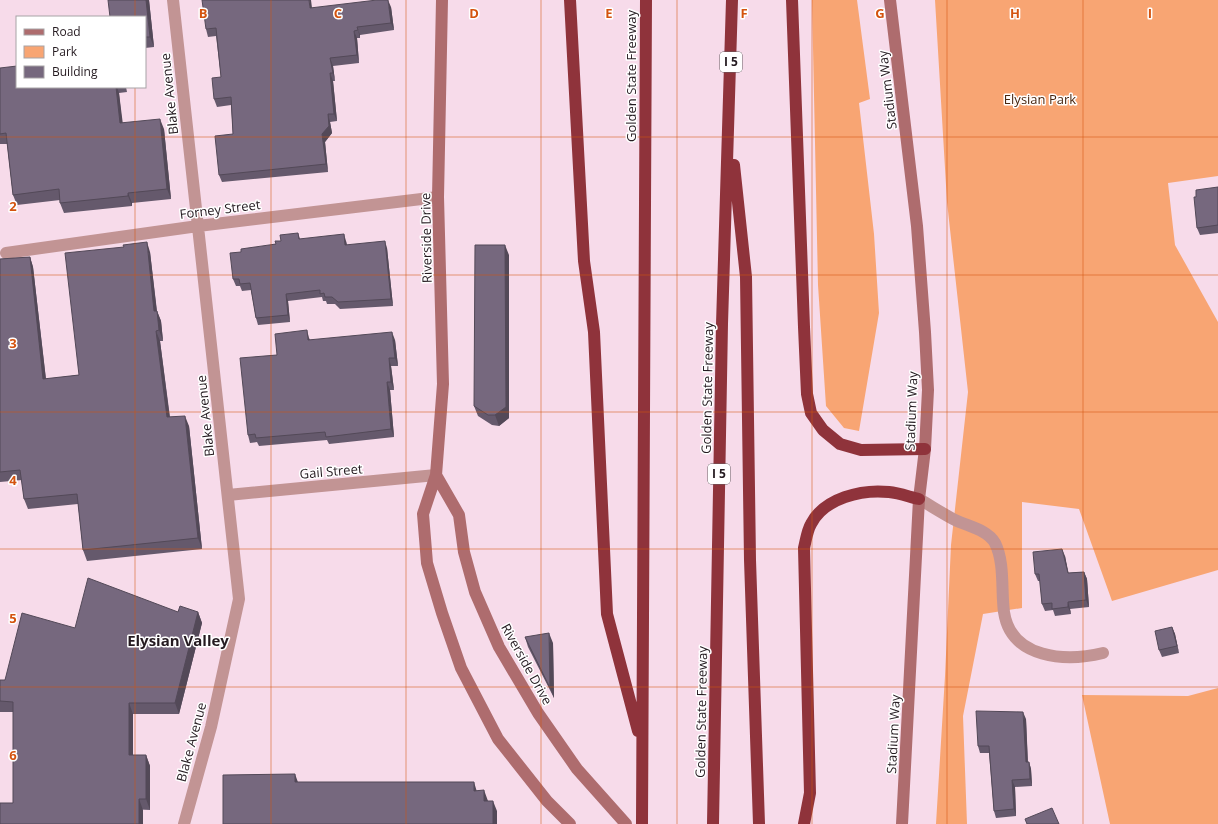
<svg xmlns="http://www.w3.org/2000/svg" width="1218" height="824" font-family="'Open Sans',sans-serif">
<rect width="100%" height="100%" fill="#f7dbea"/>
<path fill="#f8a573" d="M812,0h45l13,99 -11,4 15,131 5,79 -20,118 -15,-3 -18,-22 -8,-121z
M935,0h283v176l-50,7 7,62 43,77v248l-106,31 -33,-92 -57,-7v106l-39,6 -20,102 4,108h-31l9,-148 6,-131 17,-153 -21,-190z
M1218,688v136h-108l-28,-129 106,1z"/>
<g fill="none" stroke-linecap="round" stroke-linejoin="round">
<path stroke="#c29494" stroke-width="12" d="M173,0l66,599 -28,128 -27,97
M6,253l192,-27 240,-29
M228,495l208,-20
M919,499c12,7 23,14 34,20 13,7 34,10 42,24 10,20 6,48 9,69 7,47 62,50 99,41"/>
<path stroke="#ae6c6e" stroke-width="12" d="M442,0l-4,197 5,187 -7,91 -13,39 4,49 15,50 19,55 37,71 49,62 23,23
M890,0l27,226 8,106 3,58 -3,59 -6,50 -17,325
M436,475l23,40 5,37 11,40 24,55 39,66 39,56 49,55"/>
<path stroke="#8f333b" stroke-width="12" d="M570,0l14,261 10,71 13,282 31,117
M792,0l12,327 3,67 4,19 12,17 17,14 21,6 64,-1
M734,165l12,112 4,283 9,264
M642,824l4,-824
M713,824l9,-500 10,-324
M804,824l6,-31 -6,-245c2,-8 3,-17 7,-24 13,-26 51,-35 78,-32 10,1 21,5 30,7"/>
</g>
<path fill="#65596c" d="M108,0h41l5,47 -9,1v-31z
M391,7l3,23 -34,5v3h-3l2,25 -26,3 2,15h-2l4,40 -7,1 2,11 -7,9 3,30 -106,10 -3,-7 14,-41 -2,-29 -14,2 -3,-8 7,-22 -5,-41 -8,1 -2,-8 106,-21z
M0,68l17,19h109l1,5 -8,1 3,30 42,6 7,70 -39,4v3l-68,7 -4,-10v-3l-43,5 -4,-10 -6,-51h-7z
M1218,187v46l-18,2 -3,-7 -1,-31z
M298,233l2,6 46,2 1,4 40,3 6,58 -53,3 -5,-5h-8l-1,-3h-3l-1,-4 -34,4 2,21 -32,3 -2,-7 -5,-28 -9,1 -2,-5h-4l-3,-7 8,-27 35,-8 5,-3z
M150,252l7,59 4,10 2,20h-3l10,76 19,9 13,123 -115,12 -4,-11 -5,-46 -50,5 -4,-10 -2,-19 -22,2v-223l30,-2 3,10 13,112 33,-4z
M509,255v163l-10,8 -7,-1 -14,-9 -4,-10z
M309,338l1,2h85l3,26h-7l3,24h-4l4,47 -65,7 -2,-4 -68,6 -2,-4 -7,1 -2,-8 29,-80z
M1065,556l3,17 16,-1 3,7 2,28 -19,2 1,5 -16,2 -2,-6 -8,1 -3,-7 -2,-23h-2l-3,-7z
M178,612h20l4,11 -23,91h-46v41h13l4,11v44l-137,-7v-91h-13v-32h5l70,-52z
M1172,627l3,7 4,19 -17,4 -3,-7z
M525,637l28,6 1,55 -26,-51z
M1026,719l2,43h1l2,7 1,17 -17,1 1,29 -20,2 -2,-7 -5,-58h-9l-2,-7z"/>
<path fill="#534958" d="M146,0h3l5,47 -4,-10z
M309,0h2l2,16 -3,-8z
M388,0l3,7 3,23 -3,-7z
M357,27l3,8v3l-2,-8z
M354,31l3,7 2,25 -2,-8z
M330,58l3,8 2,15 -2,-8z
M330,73l3,8 4,40 -3,-7z
M116,87h1l2,6 5,40 -4,-10z
M328,114l2,8 2,11 -7,9 3,30 -2,-8 -4,-30z
M160,119l4,10 7,70 -4,-10z
M128,193l4,10v3l-4,-10z
M344,234l2,7 2,11 -3,-7z
M385,241l2,7 6,58 -2,-7z
M147,242l3,10 8,70 -4,-11z
M505,245l4,10v163l-10,8 -4,-11z
M30,257l3,10 14,122 -4,-10z
M286,294l2,7 2,21 -2,-7z
M157,311l4,10 2,20 -4,-11z
M307,330l2,8 2,10 -3,-8z
M156,331l4,10 11,87 -4,-11z
M392,332l3,8 3,26 -3,-8z
M389,358l2,8 3,24 -3,-8z
M387,382l3,8 4,47 -3,-8z
M185,416l4,10 13,123 -4,-11z
M1062,549l3,7 5,24 -2,-7z
M1084,572l3,7 2,28 -3,-7z
M1068,602l2,7 1,5 -3,-7z
M198,612l4,11 -23,91 -4,-11z
M1172,627l3,7 4,19 -2,-7z
M549,633l4,10 1,55 -4,-10z
M129,703l4,11v52l-4,-11z
M1023,712l3,7 2,50 -2,-7z
M146,755l4,11v44l-4,-11z
M1029,762l2,7 1,17 -2,-7z
M295,774l4,11 -4,-3z
M1012,780l3,7 1,29 -2,-7z
M474,782l3,10 -3,-1z
M484,790l4,11v10l-4,-10z
M139,799l4,11v14h-4z
M493,801l4,10v13h-4z"/>
<path fill="#76687e" stroke="#534958" d="M108,0h38l4,37h-5v-20h-35z
M202,0h107l1,8 67,-8h11l3,23 -34,4 1,3 -4,1 3,24 -27,3 3,15h-3l4,41h-6l1,12 -7,8 4,30 -107,11 -4,-39 18,-2 -2,-37 -17,2 -2,-21 9,-1 -5,-49 -10,1z
M17,66v21h99l4,36 40,-4 7,70 -39,4v3l-68,7 -1,-14 -46,6 -7,-62 -6,1v-66z
M1218,187v38l-21,3 -3,-31h2v-7z
M298,233l1,6 45,-5 1,11 40,-4 6,58 -53,3 -6,-5h-7l-1,-4 -4,1v-4l-34,4 2,21 -32,3 -6,-35 -10,1 -1,-5h-6l-3,-26 11,-1v-3l35,-5 -1,-3h6l-1,-6z
M147,242l7,69h3l2,19 -3,1 11,86 18,-1 13,122 -115,12 -6,-56 -53,5 -4,-29 -20,2v-213l30,-2 13,122 36,-4 -14,-122 59,-6 -1,-2z
M475,245h30l1,162 -11,8h-7l-14,-9z
M307,330l1,10 84,-8 3,26h-6l2,24h-4l4,47 -65,8 -1,-5 -69,6 -1,-4 -7,1 -8,-77 37,-3 -2,-21z
M1062,549l6,24 16,-1 2,28 -18,2v5l-16,2v-6l-10,1 -3,-30h-4l-2,-22z
M88,578l90,34 2,-6 18,6 -23,91h-46v52h17v44h-7v25h-139v-21h13v-101l-13,-1v-21h5l17,-67 53,15z
M1172,627l5,19 -18,4 -4,-19z
M549,633l1,55 -25,-51z
M976,711l47,1 3,50h3l1,17 -18,1 2,29 -20,2 -5,-65h-11z
M295,774v8h179v9l10,-1v11h9v23h-270v-49z
M1052,808l7,16h-32l-2,-5z"/>
<path fill="none" stroke="#d4530e" stroke-width="1" stroke-opacity="0.55" d="M135,0v17M271,0v824M406,0v824M541,0v824M677,0v824M812,0v824M947,0v824M1083,0v824M135,87v737M0,137h1218M0,275h1218M0,412h1218M0,549h1218M0,687h1218"/>
<g text-anchor="middle" stroke-width="3" stroke-linejoin="round" paint-order="stroke">
<g fill="#fff" stroke="#665f63" stroke-width="1">
<rect x="720" y="52" width="22" height="20" rx="3"/>
<rect x="708" y="464" width="22" height="20" rx="3"/>
</g>
<g font-size="12" font-weight="bold" fill="#241a20">
<text x="731" y="66">I 5</text>
<text x="719" y="478">I 5</text>
</g>
<g font-size="13" fill="#241a20" stroke="#fff">
<text transform="translate(631 76) rotate(-90)" y="5">Golden State Freeway</text>
<text transform="translate(887 90) rotate(-97)" y="5">Stadium Way</text>
<text transform="translate(169 94) rotate(-96)" y="5">Blake Avenue</text>
<text transform="translate(220 209) rotate(-7)" y="5">Forney Street</text>
<text transform="translate(426 238) rotate(-91)" y="5">Riverside Drive</text>
<text transform="translate(707 388) rotate(-89)" y="5">Golden State Freeway</text>
<text transform="translate(911 411) rotate(-88)" y="5">Stadium Way</text>
<text transform="translate(205 416) rotate(-96)" y="5">Blake Avenue</text>
<text transform="translate(331 471) rotate(-5)" y="5">Gail Street</text>
<text transform="translate(527 664) rotate(61)" y="5">Riverside Drive</text>
<text transform="translate(701 712) rotate(-89)" y="5">Golden State Freeway</text>
<text transform="translate(893 734) rotate(-87)" y="5">Stadium Way</text>
<text transform="translate(191 742) rotate(-75)" y="5">Blake Avenue</text>
</g>
<g font-size="13" fill="#48260f" stroke="#fff">
<text x="1040" y="104">Elysian Park</text>
</g>
<g font-size="15" font-weight="bold" fill="#241a20" stroke="#fff">
<text x="178" y="646">Elysian Valley</text>
</g>
</g>
<g font-size="13" text-anchor="middle" font-weight="bold" fill="#d4530e" stroke="#fff" stroke-width="3" stroke-linejoin="round" paint-order="stroke">
<text x="203" y="18">B</text>
<text x="338" y="18">C</text>
<text x="474" y="18">D</text>
<text x="609" y="18">E</text>
<text x="744" y="18">F</text>
<text x="880" y="18">G</text>
<text x="1015" y="18">H</text>
<text x="1150" y="18">I</text>
<text x="13" y="211">2</text>
<text x="13" y="348">3</text>
<text x="13" y="485">4</text>
<text x="13" y="623">5</text>
<text x="13" y="760">6</text>
</g>
<rect x="16" y="16" width="130" height="72" fill="#ffffff" stroke="#a7a3a6"/>
<rect x="24" y="29" width="20" height="6" fill="#ae6c6e" stroke="#a7a3a6"/>
<text x="52" y="36" font-size="12" fill="#241a20">Road</text>
<rect x="24" y="46" width="20" height="12" fill="#f8a573" stroke="#a7a3a6"/>
<text x="52" y="56" font-size="12" fill="#241a20">Park</text>
<rect x="24" y="66" width="20" height="12" fill="#76687e" stroke="#a7a3a6"/>
<text x="52" y="76" font-size="12" fill="#241a20">Building</text>
</svg>
